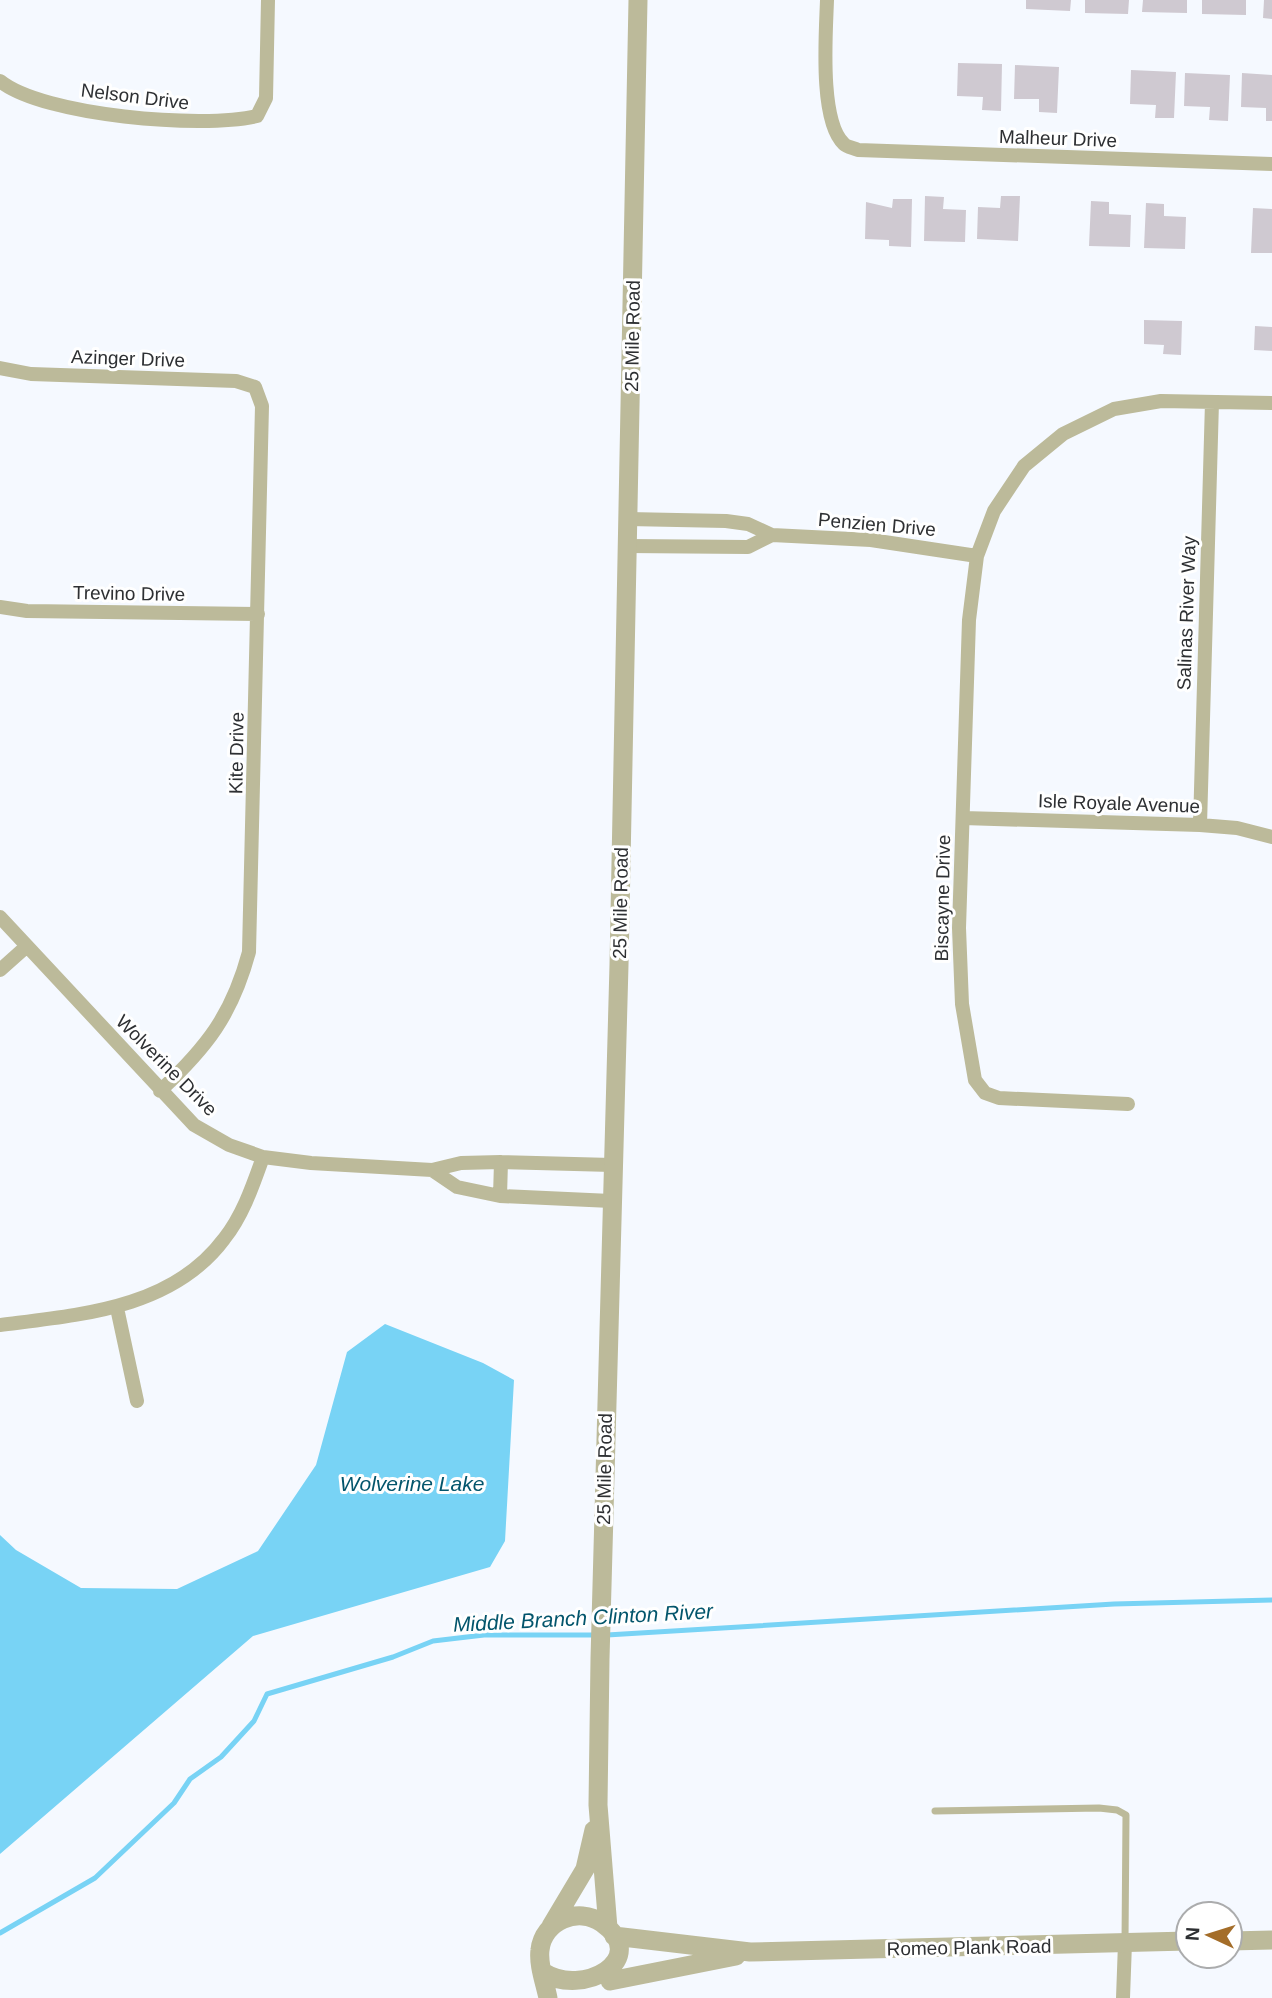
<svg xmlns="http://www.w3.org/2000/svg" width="1272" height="1998" font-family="Arial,sans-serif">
<rect width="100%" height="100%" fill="#f5f9ff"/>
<path fill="#78d3f5" d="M385,1324l98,39 31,17 -9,161 -15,26 -237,69 -253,218v-319l16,15 65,38 96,1 81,-38 58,-86 31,-113z"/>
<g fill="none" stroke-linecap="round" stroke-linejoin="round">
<path stroke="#78d3f5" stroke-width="5" d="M0,1933l95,-55 79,-75 16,-24 31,-22 33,-36 13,-27 126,-37 40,-16 51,-6h123l507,-31 158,-4"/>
</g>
<path fill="#cfc9d1" d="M1026,0h45l-1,11 -44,-2z
M1085,0h44l-1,14 -43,-1z
M1143,0h44v13l-45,-1z
M1202,0h44v15l-44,-1z
M1264,0h8v19l-9,-1z
M958,63l44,1 -1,47 -19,-1 1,-13 -26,-1z
M1015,65l44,2 -2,46 -18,-1v-13h-25z
M1131,70l45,2 -2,46h-19l1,-13 -26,-1z
M1185,73l45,2 -2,46 -19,-1 1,-13 -26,-1z
M1242,73l30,2v46h-6v-13l-25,-1z
M925,196l19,1 -1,12 23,1 -1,32 -41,-1z
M1001,196h19l-2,45 -41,-2 1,-32 22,1z
M893,199h19l-1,48 -22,-1v-6l-24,-1 1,-37 26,6z
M1091,201l18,1v12l22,1 -1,32 -41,-1z
M1146,203l18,1v12l22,1 -1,32 -41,-1z
M1253,208l19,1v44h-21z
M1144,320l38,1 -1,34 -18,-1 1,-9 -20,-1z
M1255,326l17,1v24l-18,-1z"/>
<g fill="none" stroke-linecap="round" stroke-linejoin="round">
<path stroke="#bcba9a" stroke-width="7" d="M935,1811l164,-3 18,2 9,5 -1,127"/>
<path stroke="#bcba9a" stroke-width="14" d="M827,0c-1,32 -8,121 17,144 3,3 10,4 14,6l414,14
M0,81c43,35 203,48 257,35l9,-18 2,-98
M0,368l31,6 205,7 19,6 7,19 -13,546c-17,63 -42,95 -89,139
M628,519l98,2 22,3 24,11 99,5 106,16
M627,546l121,1 24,-12
M0,607l27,4 231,3
M963,818l237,7 37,3 35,9
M1200,825l12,-423
M0,917l194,208 35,20 34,12 48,6 121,7 29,-7 40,-1 111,3
M0,970l27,-24
M1128,1104l-129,-6 -14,-5 -10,-13 -13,-76 -3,-76 10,-308 8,-64 17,-45 30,-45 39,-32 51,-25 47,-8 111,2
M432,1170l25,17 43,9 111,5
M500,1196l1,-34
M117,1308l20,93
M0,1325c79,-10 172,-16 224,-86 19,-24 29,-54 39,-82
M1123,1998l2,-55"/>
<path stroke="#bcba9a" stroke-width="19" d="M551,1926l34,-57 9,-39
M608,1928l-10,-123 2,-146 19,-694 19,-965
M614,1936l136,16 438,-11
M1230,1941l42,-1
M543,1972c39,26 109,-13 59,-49 -24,-17 -59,-2 -62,27 -2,15 5,33 8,48
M610,1981l126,-25"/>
</g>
<g text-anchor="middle" stroke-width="6" stroke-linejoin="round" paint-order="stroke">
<g font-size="19" fill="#2e3033" stroke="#fff">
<text transform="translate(135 96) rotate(7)" y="7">Nelson Drive</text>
<text transform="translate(1058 138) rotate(2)" y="7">Malheur Drive</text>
<text transform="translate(632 336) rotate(-89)" y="7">25 Mile Road</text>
<text transform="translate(128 358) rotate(2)" y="7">Azinger Drive</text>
<text transform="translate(877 524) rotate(5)" y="7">Penzien Drive</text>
<text transform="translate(129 593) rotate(1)" y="7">Trevino Drive</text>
<text transform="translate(1186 613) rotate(-88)" y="7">Salinas River Way</text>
<text transform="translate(236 753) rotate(-89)" y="7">Kite Drive</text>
<text transform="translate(1119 803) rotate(2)" y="7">Isle Royale Avenue</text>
<text transform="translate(942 898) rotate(-89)" y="7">Biscayne Drive</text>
<text transform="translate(620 903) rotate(-89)" y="7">25 Mile Road</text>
<text transform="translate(167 1065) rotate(45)" y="7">Wolverine Drive</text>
<text transform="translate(604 1469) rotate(-89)" y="7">25 Mile Road</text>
<text transform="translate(969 1947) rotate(-1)" y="7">Romeo Plank Road</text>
</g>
<g font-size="21" font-style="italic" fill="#03556c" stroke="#fff">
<text x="412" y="1491">Wolverine Lake</text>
<text transform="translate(583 1618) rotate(-3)" y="7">Middle Branch Clinton River</text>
</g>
</g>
<g transform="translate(1209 1935) rotate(274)"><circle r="33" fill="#ffffff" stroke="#abacad" stroke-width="2"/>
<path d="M0-5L12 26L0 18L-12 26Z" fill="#a46d29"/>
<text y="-10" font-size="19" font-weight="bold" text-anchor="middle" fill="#2e3033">N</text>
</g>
</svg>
